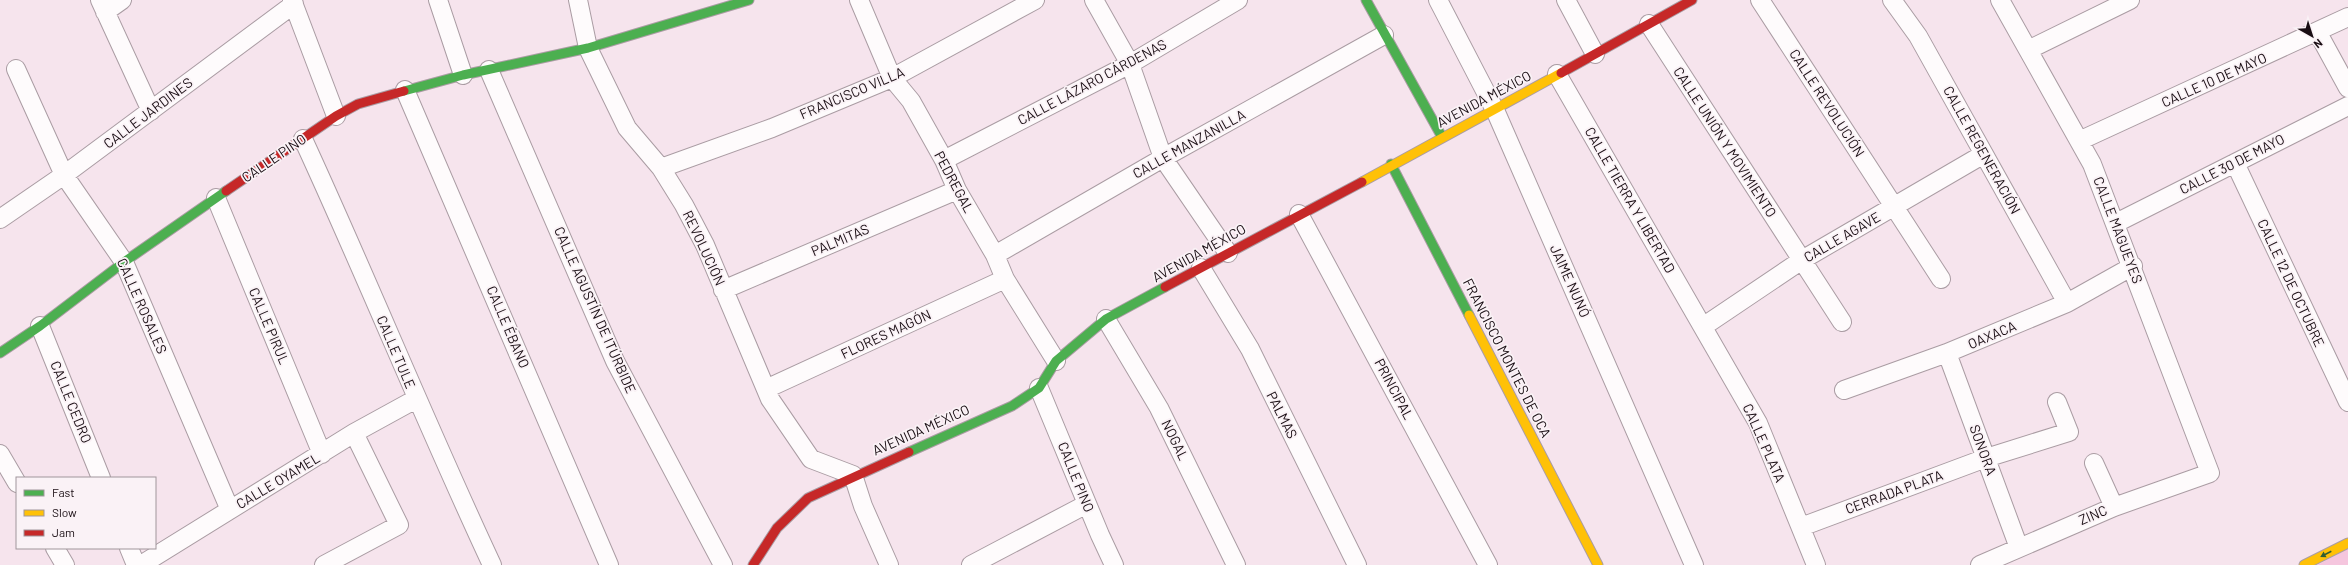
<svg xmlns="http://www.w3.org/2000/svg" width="2348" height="565" font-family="Barlow,sans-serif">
<rect width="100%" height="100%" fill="#f6e4ed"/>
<path fill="#f5c6de" d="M2348,549v16h-31z"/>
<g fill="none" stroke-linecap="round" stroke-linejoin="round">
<defs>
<path id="street" d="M100,0l51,111
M292,0l44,116
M438,0l25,75
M578,0l10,48 39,80 34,40 23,37 21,40 65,154 41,60 42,16 10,31 26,59
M859,0l33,78 19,23 33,59 13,30 38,65 10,24 51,82
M1094,0l36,64 33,94 65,95
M1438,0l57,110 199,455
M1566,0l29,54
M1760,0l181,279
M1892,0l26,36 149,267
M105,12l17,-12
M1649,24l193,298
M2318,33l30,55
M2028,50l102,-50
M16,69l48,106 60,87 106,248
M489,70l126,291 108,204
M1557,74l201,349 58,142
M405,90l204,475
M303,139c65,141 123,285 189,426
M2079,141l269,-124
M944,160l186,-96 108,-64
M2235,163l113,239
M661,168l111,-40 120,-50 143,-78
M216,198l106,256
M1299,214l189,351
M0,219l64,-44 230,-171
M2116,223l232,-117
M995,255l168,-97 221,-123
M1201,268l49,81 107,216
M723,290l234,-100
M1106,319l53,89 77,157
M40,326l61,152
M1704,326l98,-66 182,-106
M1947,353l72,195
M1039,388l61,147 14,30
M766,389l239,-110
M1844,390l103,-37 120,-50 66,-37
M0,454l17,29
M2094,463l20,44
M1801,527l185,-69 83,-26 -12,-30
M55,548l10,17
M129,548l7,17
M141,565l213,-132 62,-34
M324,565l75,-40 -45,-92
M971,565l116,-61
M1980,565l134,-58 96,-34 -118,-309 -92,-164"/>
<path id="fast" d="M1366,0l76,137
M404,91l59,-16 125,-27 161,-48
M1391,164l78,151
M0,353l40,-27 84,-64 102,-71
M909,452l103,-46 27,-18 17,-27 50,-42 59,-32"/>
<path id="slow" d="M1362,182l199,-109
M1469,315l129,250
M2304,565l44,-22"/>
<path id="jam" d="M1561,73l131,-73
M226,191l110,-75 22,-12 46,-13
M1165,287l197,-105
M753,565l24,-37 31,-30 101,-46"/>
</defs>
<use href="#street" stroke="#aa9ca3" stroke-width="20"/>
<use href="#fast" stroke="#aa9ca3" stroke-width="11"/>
<use href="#slow" stroke="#aa9ca3" stroke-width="11"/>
<use href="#jam" stroke="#aa9ca3" stroke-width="11"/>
<use href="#street" stroke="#fefbfc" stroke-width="18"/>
<use href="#fast" stroke="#4caf50" stroke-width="9"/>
<use href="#slow" stroke="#ffc107" stroke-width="9"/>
<use href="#jam" stroke="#c62828" stroke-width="9"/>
</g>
<defs><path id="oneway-solid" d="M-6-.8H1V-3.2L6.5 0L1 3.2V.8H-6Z"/></defs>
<use fill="#325e32" href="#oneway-solid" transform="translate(2326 554) rotate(153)"/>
<g text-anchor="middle" stroke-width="3.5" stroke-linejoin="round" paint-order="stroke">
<g font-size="14" fill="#190d13" stroke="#faf2f6">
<text transform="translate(2214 80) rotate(-24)" y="5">CALLE 10 DE MAYO</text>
<text transform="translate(1092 82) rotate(-28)" y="5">CALLE LÁZARO CÁRDENAS</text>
<text transform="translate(852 93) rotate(-23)" y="5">FRANCISCO VILLA</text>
<text transform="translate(1484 99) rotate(-28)" y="5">AVENIDA MÉXICO</text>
<text transform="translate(1827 103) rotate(57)" y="5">CALLE REVOLUCIÓN</text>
<text transform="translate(148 113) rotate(-37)" y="5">CALLE JARDINES</text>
<text transform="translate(1725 142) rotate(57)" y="5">CALLE UNIÓN Y MOVIMIENTO</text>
<text transform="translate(1189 144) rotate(-29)" y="5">CALLE MANZANILLA</text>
<text transform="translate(1982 150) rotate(61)" y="5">CALLE REGENERACIÓN</text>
<text transform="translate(274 158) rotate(-34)" y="5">CALLE PINO</text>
<text transform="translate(2232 164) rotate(-27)" y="5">CALLE 30 DE MAYO</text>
<text transform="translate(954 182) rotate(62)" y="5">PEDREGAL</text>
<text transform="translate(1630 200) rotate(60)" y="5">CALLE TIERRA Y LIBERTAD</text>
<text transform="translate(2118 230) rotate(69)" y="5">CALLE MAGUEYES</text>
<text transform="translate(1842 237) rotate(-30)" y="5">CALLE AGAVE</text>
<text transform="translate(840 240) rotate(-23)" y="5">PALMITAS</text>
<text transform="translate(704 248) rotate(65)" y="5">REVOLUCIÓN</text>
<text transform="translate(1199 253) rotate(-29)" y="5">AVENIDA MÉXICO</text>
<text transform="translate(1570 281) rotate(66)" y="5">JAIME NUNÓ</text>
<text transform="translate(2291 283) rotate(65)" y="5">CALLE 12 DE OCTUBRE</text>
<text transform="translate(142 306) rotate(66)" y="5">CALLE ROSALES</text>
<text transform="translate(595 310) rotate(66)" y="5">CALLE AGUSTÍN DE ITÚRBIDE</text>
<text transform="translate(269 326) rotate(67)" y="5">CALLE PIRUL</text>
<text transform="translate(508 327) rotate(67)" y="5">CALLE ÉBANO</text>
<text transform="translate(886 334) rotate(-25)" y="5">FLORES MAGÓN</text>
<text transform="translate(1992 335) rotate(-23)" y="5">OAXACA</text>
<text transform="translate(396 352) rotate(67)" y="5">CALLE TULE</text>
<text transform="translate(1507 358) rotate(63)" y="5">FRANCISCO MONTES DE OCA</text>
<text transform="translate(1394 389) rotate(62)" y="5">PRINCIPAL</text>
<text transform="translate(71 402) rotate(68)" y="5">CALLE CEDRO</text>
<text transform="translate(1282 415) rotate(63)" y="5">PALMAS</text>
<text transform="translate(921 430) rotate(-24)" y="5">AVENIDA MÉXICO</text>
<text transform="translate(1175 440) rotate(64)" y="5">NOGAL</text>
<text transform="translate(1764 443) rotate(66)" y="5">CALLE PLATA</text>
<text transform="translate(1983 450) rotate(70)" y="5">SONORA</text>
<text transform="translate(1076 477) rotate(68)" y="5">CALLE PINO</text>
<text transform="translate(278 481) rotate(-31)" y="5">CALLE OYAMEL</text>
<text transform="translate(1894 492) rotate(-20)" y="5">CERRADA PLATA</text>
<text transform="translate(2093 515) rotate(-23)" y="5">ZINC</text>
</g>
</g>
<rect x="16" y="477" width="140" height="72" fill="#faf2f6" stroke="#a0969b"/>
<rect x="24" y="490" width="20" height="6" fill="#4caf50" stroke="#a0969b"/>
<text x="52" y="497" font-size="12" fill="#190d13">Fast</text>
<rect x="24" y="510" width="20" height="6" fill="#ffc107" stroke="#a0969b"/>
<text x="52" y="517" font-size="12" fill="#190d13">Slow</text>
<rect x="24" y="530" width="20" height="6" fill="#c62828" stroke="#a0969b"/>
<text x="52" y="537" font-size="12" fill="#190d13">Jam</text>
<g transform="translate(2312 36) rotate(141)" stroke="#faf2f6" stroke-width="3" paint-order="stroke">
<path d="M0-3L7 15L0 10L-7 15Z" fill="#190d13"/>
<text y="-6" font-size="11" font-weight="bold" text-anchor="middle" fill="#190d13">N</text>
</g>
</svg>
